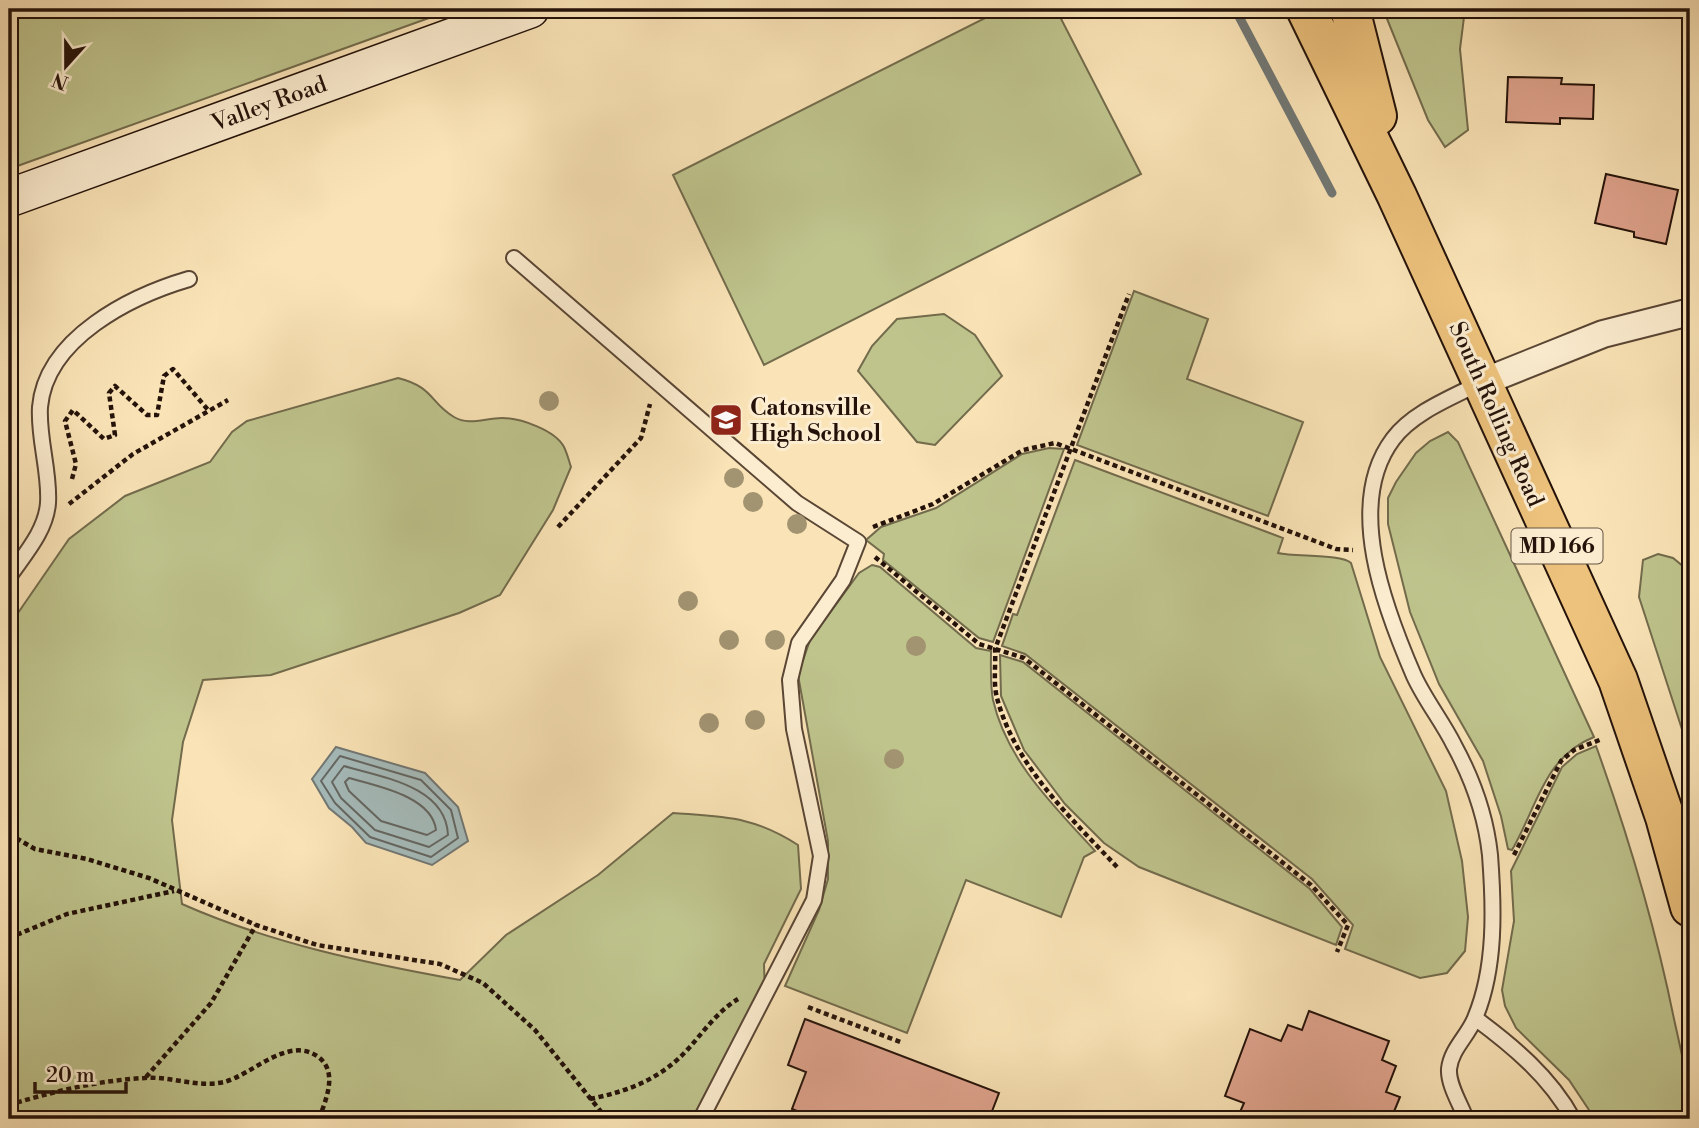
<svg xmlns="http://www.w3.org/2000/svg" width="1699" height="1128" font-family="'Libre Bodoni',serif">
<rect width="100%" height="100%" fill="#fae4b7"/>
<filter id="stains"><feTurbulence type="fractalNoise" baseFrequency=".00286" numOctaves="4"/><feColorMatrix values="0 0 0 0 .2 0 0 0 0 .09 0 0 0 0 .02 0 0 0 .5 -.17"/></filter>
<radialGradient id="worn" r=".72"><stop offset=".6" stop-color="#630" stop-opacity="0"/><stop offset="1" stop-color="#630" stop-opacity=".3"/></radialGradient>
<path fill="#bfc48d" stroke="#726b4c" stroke-width="2" d="M9,9h445l-445,160z
M1003,9h53l85,165 -377,191 -91,-190z
M1383,9h82l-5,40 8,81 -23,17 -17,-27z
M1134,291l74,28 -21,60 116,43 -35,94 -191,-71z
M944,314l31,21 27,41 -67,69 -18,-3 -59,-71 14,-25 25,-27z
M398,378c36,9 32,25 56,39 15,9 31,1 48,1 18,0 53,12 62,29 3,6 5,14 7,20l-18,43 -53,85 -41,18 -188,62 -68,5 -20,62 -11,78 10,84c88,39 183,59 278,76l46,-45 92,-60 75,-62c52,4 80,3 125,32l3,44 -37,75 1,33 -64,122h-692v-493l60,-87 56,-43 85,-34 22,-30 15,-11z
M1448,432l10,10 136,295c-50,20 -57,70 -82,113l-4,-1 -7,-33 -18,-55 -44,-77 -29,-72 -22,-88v-26l8,-16 20,-29 14,-12z
M1049,448l15,1 -71,193 -14,-4 -96,-78 1,-6 -18,-14 15,-13 55,-19 86,-54z
M1075,460l208,78 -5,15c17,4 64,1 73,10l29,94 66,134 16,70 6,56 -3,34 -18,22 -27,5 -75,-29 8,-24 -41,-46 -287,-225 -23,-8 11,-32 4,1z
M1658,554l15,4 17,14v182l-51,-157 4,-37z
M872,565l8,2 96,81 15,3c0,16 -1,33 2,49 14,61 61,106 102,151l-11,6 -23,60 -95,-37 -59,153 -122,-47 34,-76 9,-31v-38l-30,-166 12,-35 49,-67z
M1000,655l23,7 287,227 32,38 -6,18 -197,-78 -35,-24 -39,-39 -41,-54 -23,-54z
M1596,746c32,89 59,179 78,273 7,32 16,67 16,100h-95l-26,-39 -53,-52 -11,-22 -3,-16 12,-69 -3,-50 51,-104 15,-13z"/>
<path fill="#a5bbbb" stroke="#717774" stroke-width="2" d="M336,747l89,26 33,34 10,34 -36,24 -66,-22 -14,-16 -23,-19 -17,-29z"/>
<g fill="none" stroke-linecap="round" stroke-linejoin="round">
<path stroke="#646662" stroke-width="2" d="M340,756l81,24 30,30 7,28 -27,19 -61,-20 -35,-34 -14,-22z
M344,766c37,11 102,20 104,69l-19,12 -54,-17 -34,-32 -9,-16z
M349,778c27,8 83,18 87,52l-9,5 -46,-14 -32,-30 -4,-9z"/>
<path stroke="#717774" stroke-width="9" d="M1235,9l97,184"/>
</g>
<path fill="#e0a48e" stroke="#24120a" stroke-width="2" d="M1513,9h20l-7,9z
M1508,77l54,1 -1,6 33,1 -1,34 -33,-1v6l-54,-2z
M1606,174l72,16 -12,54 -32,-7v-5l-39,-9z
M1309,1011l80,30 -7,19 14,6 -10,26 14,5 -9,22h-154l7,-16 -19,-7 25,-67 31,12 7,-16 14,5z
M805,1019l194,74 -10,26h-178l1,-2 -20,-8 14,-37 -18,-7z"/>
<g fill="none" stroke-linecap="round" stroke-linejoin="round">
<defs>
<path id="lane" d="M514,258l283,245 61,39 -15,38 -44,63 -9,37 4,49 27,127 -7,44 -113,219
M9,577c15,-22 37,-46 39,-74 2,-32 -10,-64 -8,-96 6,-69 91,-111 149,-128
M1475,1018c38,28 75,59 98,101
M1466,1119c-5,-14 -18,-34 -17,-50 2,-20 19,-33 26,-51 21,-50 19,-110 15,-163 -4,-38 -18,-77 -36,-110 -12,-24 -29,-45 -40,-69 -29,-67 -70,-172 -21,-237 20,-27 60,-42 89,-57"/>
<path id="street" d="M1483,382l120,-48 87,-22"/>
<path id="secondary" d="M9,198l521,-189"/>
<path id="primary" d="M1306,9l91,187 221,484 47,137 25,90
M1350,9l27,107"/>
</defs>
<use href="#lane" stroke="#5a4635" stroke-width="18"/>
<use href="#street" stroke="#5a4635" stroke-width="30"/>
<use href="#secondary" stroke="#24120a" stroke-width="40"/>
<use href="#primary" stroke="#24120a" stroke-width="42"/>
<path stroke="#24120a" stroke-width="4.5" stroke-dasharray="5 3.5" stroke-linecap="butt" d="M72,479l4,-15 -11,-43 8,-11 31,29 11,-4 -6,-42 6,-7 32,29h10l7,-39 9,-7 36,42
M69,504l64,-50 95,-54
M558,527l83,-89 9,-34
M873,527l60,-23 90,-54 32,-7 281,106 17,1
M875,557l104,87 45,14 287,227 37,40 -11,27
M9,834l26,15 52,10 62,19 107,47 61,20 123,19 43,19 52,47 72,89
M1514,855l47,-94 13,-11 28,-11
M1117,867c-47,-50 -102,-101 -120,-169 -4,-15 -1,-34 -2,-49l134,-355
M9,938l58,-24 107,-23
M808,1007l95,36
M146,1077l65,-74 45,-78
M590,1099c39,-8 71,-20 99,-51 15,-17 29,-37 49,-49
M9,1105c42,-13 91,-25 136,-27 26,-2 52,10 79,4 28,-7 63,-46 93,-26 22,15 9,43 2,63"/>
<use href="#lane" stroke="#fcedd0" stroke-width="14"/>
<use href="#street" stroke="#fcedd0" stroke-width="26"/>
<use href="#secondary" stroke="#fcedd0" stroke-width="37"/>
<use href="#primary" stroke="#edc27c" stroke-width="38"/>
</g>
<g fill="#a29371">
<circle cx="549" cy="401" r="10"/>
<circle cx="734" cy="478" r="10"/>
<circle cx="753" cy="502" r="10"/>
<circle cx="797" cy="524" r="10"/>
<circle cx="688" cy="601" r="10"/>
<circle cx="729" cy="640" r="10"/>
<circle cx="775" cy="640" r="10"/>
<circle cx="916" cy="646" r="10"/>
<circle cx="755" cy="720" r="10"/>
<circle cx="709" cy="723" r="10"/>
<circle cx="894" cy="759" r="10"/>
</g>
<defs>
<symbol id="school-square" viewBox="-11 -11 22 22"><rect x="-9" y="-9" width="18" height="18" rx="4" fill="#8f2418" stroke="#fcedd0"/><path d="M0-5L7-2L0 1L-7-2ZM-4 1L0 2.5L4 1V4Q0 6-4 4Z" fill="#fff"/></symbol>
</defs>
<g fill-rule="evenodd">
<use href="#school-square" x="707" y="401" width="38" height="38"/>
</g>
<g text-anchor="middle" stroke-width="6" stroke-linejoin="round" paint-order="stroke">
<rect fill="#fcedd0" stroke="#655445" stroke-width="2" x="1511.5" y="528.5" width="91" height="35" rx="5"/>
<g font-size="21" font-weight="bold" fill="#24120a">
<text x="1557" y="553">MD 166</text>
</g>
<g font-size="23" fill="#24120a" stroke="#fcedd0">
<text transform="translate(269 103) rotate(-20)" y="8">Valley Road</text>
<text transform="translate(1497 414) rotate(66)" y="8">South Rolling Road</text>
</g>
<g font-size="23" font-weight="bold" fill="#24120a" stroke="#fcedd0" text-anchor="start">
<text x="750" y="415">Catonsville<tspan x="750" dy="26">High School</tspan></text>
</g>
</g>
<rect width="1699" height="1128" fill="none" stroke="#fae4b7" stroke-width="35"/>
<rect x="10" y="10" width="1678" height="1107" fill="none" stroke="#24120a" stroke-width="3.5"/>
<rect x="18" y="18" width="1664" height="1093" fill="none" stroke="#24120a" stroke-width="2"/>
<g transform="translate(66 66) rotate(201)" stroke="#fcedd0" stroke-width="5" paint-order="stroke">
<path d="M0-5L12 26L0 18L-12 26Z" fill="#24120a"/>
<text y="-10" font-size="19" font-weight="bold" text-anchor="middle" fill="#24120a">N</text>
</g>
<path d="M35 1082v10h91v-10" fill="none" stroke="#24120a" stroke-width="3.5"/>
<text x="46" y="1082" font-size="21" fill="#24120a" stroke="#fcedd0" stroke-width="5" paint-order="stroke">20 m</text>
<rect width="100%" height="100%" filter="url(#stains)"/>
<rect width="100%" height="100%" fill="url(#worn)"/>
</svg>
